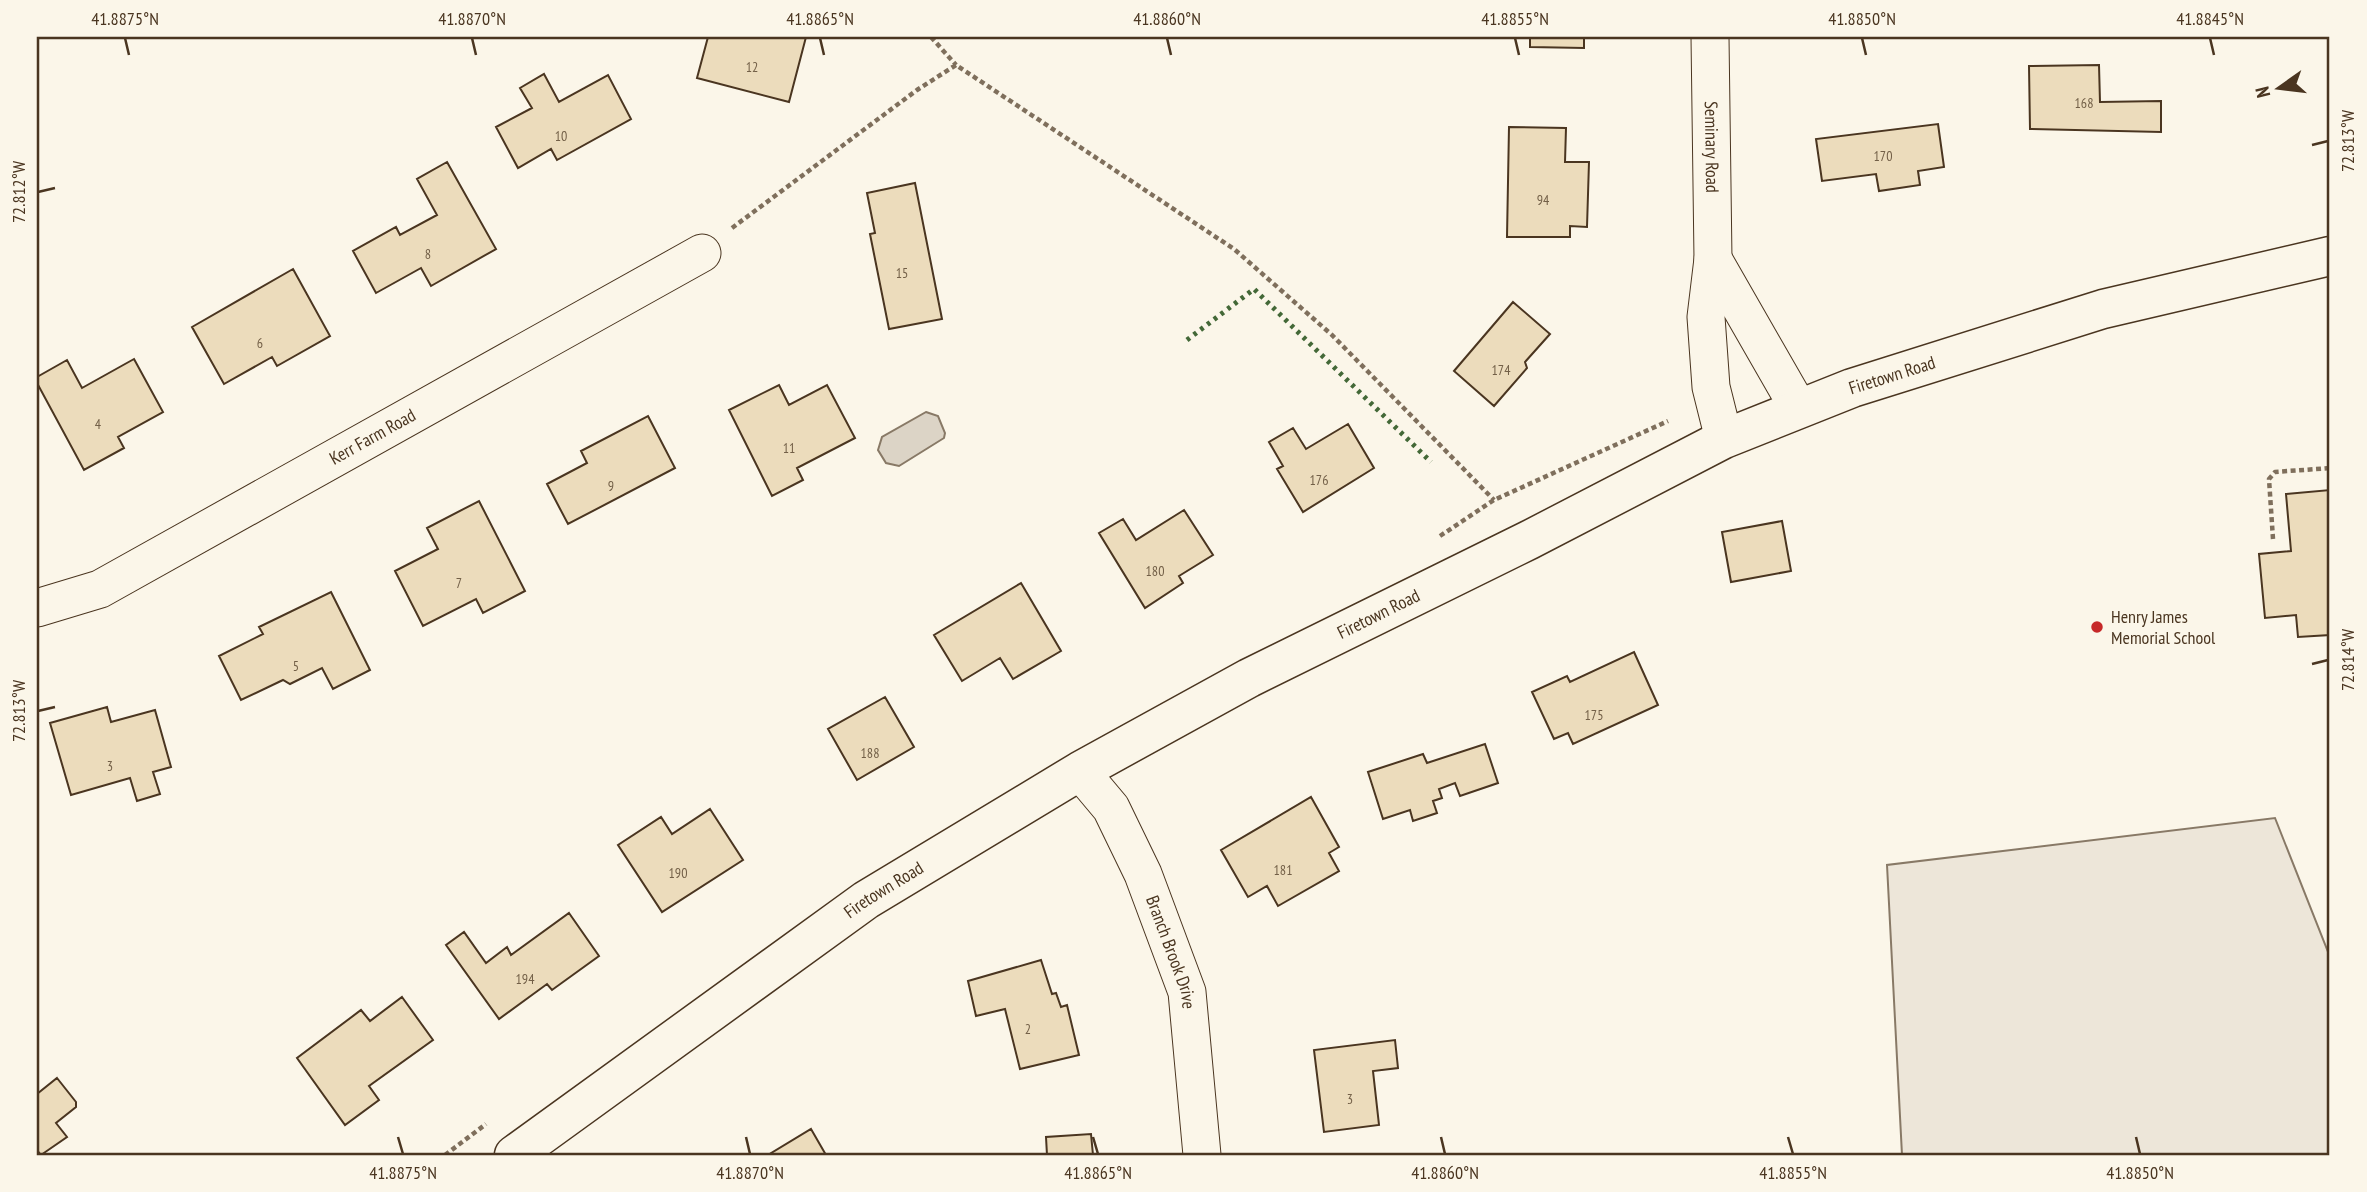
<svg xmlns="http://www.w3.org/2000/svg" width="2367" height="1192" font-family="'PT Sans Narrow',sans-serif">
<rect width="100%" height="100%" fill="#fbf6e9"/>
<path fill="#ede6d9" stroke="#887966" stroke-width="2" d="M2275,818l55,139v198h-428l-15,-290z"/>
<path fill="#dcd4c6" stroke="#887966" stroke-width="2" d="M926,412l12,4 7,17 -1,5 -45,28 -13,-3 -8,-13 4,-13z"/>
<path fill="#ecdcbc" stroke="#4a3520" stroke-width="2" d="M708,37h98l-17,65 -92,-24z
M1530,37h54v11l-54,-1z
M2099,65l1,37 61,-1v31l-131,-3 -1,-63z
M544,74l15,28 49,-27 23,44 -74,41 -6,-11 -33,19 -22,-41 36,-19 -12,-20z
M1938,124l6,43 -26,4 2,14 -41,6 -3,-17 -54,7 -6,-42z
M1509,127l57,1 -1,34h24l-2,65 -17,-1v11h-63z
M447,162l49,87 -65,37 -10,-18 -45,25 -23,-42 43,-24 4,8 37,-20 -20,-36z
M915,183l27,136 -53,10 -19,-95 5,-1 -8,-40z
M293,269l37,67 -53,30 -5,-9 -48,27 -32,-57z
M1513,302l37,32 -25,28 2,6 -33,38 -40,-35z
M134,359l29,53 -45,25 6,11 -40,22 -47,-87v-6l30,-17 15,28z
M779,385l10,20 38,-20 28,53 -58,30 6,12 -31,16 -43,-86z
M648,416l27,52 -107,56 -21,-40 40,-21 -6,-12z
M1348,424l26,44 -71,44 -26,-43 6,-3 -14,-24 24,-14 13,21z
M2330,490v145l-32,2 -2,-22 -31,3 -6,-64 32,-3 -5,-57z
M479,501l46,90 -42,22 -7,-14 -53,27 -28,-55 43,-22 -11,-21z
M1184,510l29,45 -34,21 4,7 -38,25 -46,-75 24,-14 13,21z
M1782,521l9,50 -60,11 -9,-50z
M1021,583l40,68 -48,28 -13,-21 -38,23 -28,-46z
M331,592l39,78 -37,19 -11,-21 -32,16 -7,-4 -42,20 -22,-44 44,-22 -4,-7z
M1634,652l24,53 -85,39 -5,-11 -14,6 -22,-47 35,-16 3,6z
M885,697l29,50 -57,33 -29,-51z
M107,707l4,15 44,-12 16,57 -18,5 7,22 -23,7 -7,-23 -59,17 -21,-72z
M1485,744l13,39 -38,13 -5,-13 -16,6 3,9 -9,3 4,12 -24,8 -3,-11 -27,9 -15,-47 55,-18 4,9z
M1311,797l28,50 -10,6 10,18 -61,35 -11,-20 -19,11 -27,-47z
M710,809l33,51 -81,52 -44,-67 43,-28 11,17z
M569,913l30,43 -47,34 -5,-6 -48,35 -53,-74 18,-13 22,31 21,-16 4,8z
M1041,960l11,34 4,-1 5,14 6,-2 12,50 -59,14 -15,-60 -29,7 -8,-35z
M402,997l31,43 -64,46 10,14 -34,25 -48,-67 64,-48 9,11z
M1395,1040l3,28 -25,3 6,54 -55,7 -10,-82z
M57,1078l19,24v5l-20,16 11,14 -26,18 -4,-5v-56z
M811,1129l15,26h-58z
M1091,1134l2,21h-46l-1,-18z"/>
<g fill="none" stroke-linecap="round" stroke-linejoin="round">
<defs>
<g id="street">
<path id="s1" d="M1710,37l3,222 -7,58 5,70 13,52"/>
<path d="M1713,259l86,150"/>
<path id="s2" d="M37,608l63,-19 602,-336"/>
<path id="s3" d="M1080,771l31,37 32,66 44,118 15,163"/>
</g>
<g id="secondary">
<path id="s4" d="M514,1155l352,-255 214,-129 169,-93 280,-138 195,-101 128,-51 251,-79 227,-53"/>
</g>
</defs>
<use href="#street" stroke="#4a3520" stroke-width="39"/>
<use href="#secondary" stroke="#4a3520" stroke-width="41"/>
<path stroke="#7f6f5c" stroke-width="4.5" stroke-dasharray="5 3.5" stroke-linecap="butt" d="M931,37l25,28
M732,228l185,-138 39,-25 278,184 98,86 162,165
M1440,536l54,-36 174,-79
M2273,539l-4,-60 6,-7 55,-4
M445,1155l41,-31"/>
<use href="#street" stroke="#fbf6e9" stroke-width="37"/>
<use href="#secondary" stroke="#fbf6e9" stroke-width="38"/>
<path stroke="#436837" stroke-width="5" stroke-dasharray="3.5 5" stroke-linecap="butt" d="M1187,340l67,-51 177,173"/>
</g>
<path fill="none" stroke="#4a3520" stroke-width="2.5" d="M125,38l4,17M472,38l4,17M820,38l4,17M1167,38l4,17M1515,38l4,17M1862,38l4,17M2210,38l4,17M2312,145l16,-4M38,192l17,-4M2312,664l16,-4M38,711l17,-4M398,1137l5,17M746,1137l4,17M1093,1137l5,17M1441,1137l4,17M1788,1137l5,17M2136,1137l4,17"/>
<circle fill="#c62828" stroke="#fbf6e9" stroke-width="2.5" cx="2097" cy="627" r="7"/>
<g text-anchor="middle" stroke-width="5" stroke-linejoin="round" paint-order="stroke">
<g font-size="14" fill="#725f47">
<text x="752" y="72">12</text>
<text x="2084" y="108">168</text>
<text x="561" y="141">10</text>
<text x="1883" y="161">170</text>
<text x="1543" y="205">94</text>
<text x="428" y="259">8</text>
<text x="902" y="278">15</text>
<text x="260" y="348">6</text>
<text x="1501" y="375">174</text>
<text x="98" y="429">4</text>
<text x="789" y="453">11</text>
<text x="1319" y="485">176</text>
<text x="611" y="491">9</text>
<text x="1155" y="576">180</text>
<text x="459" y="588">7</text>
<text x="296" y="671">5</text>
<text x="1594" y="720">175</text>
<text x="870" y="758">188</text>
<text x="110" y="771">3</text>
<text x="1283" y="875">181</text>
<text x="678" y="878">190</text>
<text x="525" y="984">194</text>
<text x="1028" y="1034">2</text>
<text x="1350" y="1104">3</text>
</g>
<g font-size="18" fill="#4a3520" stroke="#fbf6e9">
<text dy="6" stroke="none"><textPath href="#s1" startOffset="110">Seminary Road</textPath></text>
<text dy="6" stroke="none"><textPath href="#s4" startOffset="1589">Firetown Road</textPath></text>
<text dy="6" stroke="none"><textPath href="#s2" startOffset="378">Kerr Farm Road</textPath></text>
<text dy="6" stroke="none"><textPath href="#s4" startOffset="1022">Firetown Road</textPath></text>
<text dy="6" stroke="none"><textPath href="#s4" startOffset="455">Firetown Road</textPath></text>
<text dy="6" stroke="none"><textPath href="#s3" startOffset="205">Branch Brook Drive</textPath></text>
</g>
<g font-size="18" fill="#4a3520" stroke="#fbf6e9" text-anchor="start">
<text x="2111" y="623">Henry James<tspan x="2111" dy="21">Memorial School</tspan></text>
</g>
</g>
<rect width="2367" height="1192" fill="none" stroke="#fbf6e9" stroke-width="77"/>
<g transform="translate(2279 88) rotate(256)" stroke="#fbf6e9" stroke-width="5" paint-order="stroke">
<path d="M0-5L12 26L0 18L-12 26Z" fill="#4a3520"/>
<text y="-10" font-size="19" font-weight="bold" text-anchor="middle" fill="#4a3520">N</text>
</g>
<rect x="38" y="38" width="2290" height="1116" fill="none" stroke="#4a3520" stroke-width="2.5"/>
<g font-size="18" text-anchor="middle" fill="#4a3520">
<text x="125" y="25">41.8875°N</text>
<text x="472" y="25">41.8870°N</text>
<text x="820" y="25">41.8865°N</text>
<text x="1167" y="25">41.8860°N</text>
<text x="1515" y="25">41.8855°N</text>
<text x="1862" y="25">41.8850°N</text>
<text x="2210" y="25">41.8845°N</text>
<text transform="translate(2348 141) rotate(-90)" y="6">72.813°W</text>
<text transform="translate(19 192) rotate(-90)" y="6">72.812°W</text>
<text transform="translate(2348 660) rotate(-90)" y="6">72.814°W</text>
<text transform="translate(19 711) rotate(-90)" y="6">72.813°W</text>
<text x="403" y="1179">41.8875°N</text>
<text x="750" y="1179">41.8870°N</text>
<text x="1098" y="1179">41.8865°N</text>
<text x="1445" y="1179">41.8860°N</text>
<text x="1793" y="1179">41.8855°N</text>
<text x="2140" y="1179">41.8850°N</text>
</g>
</svg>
